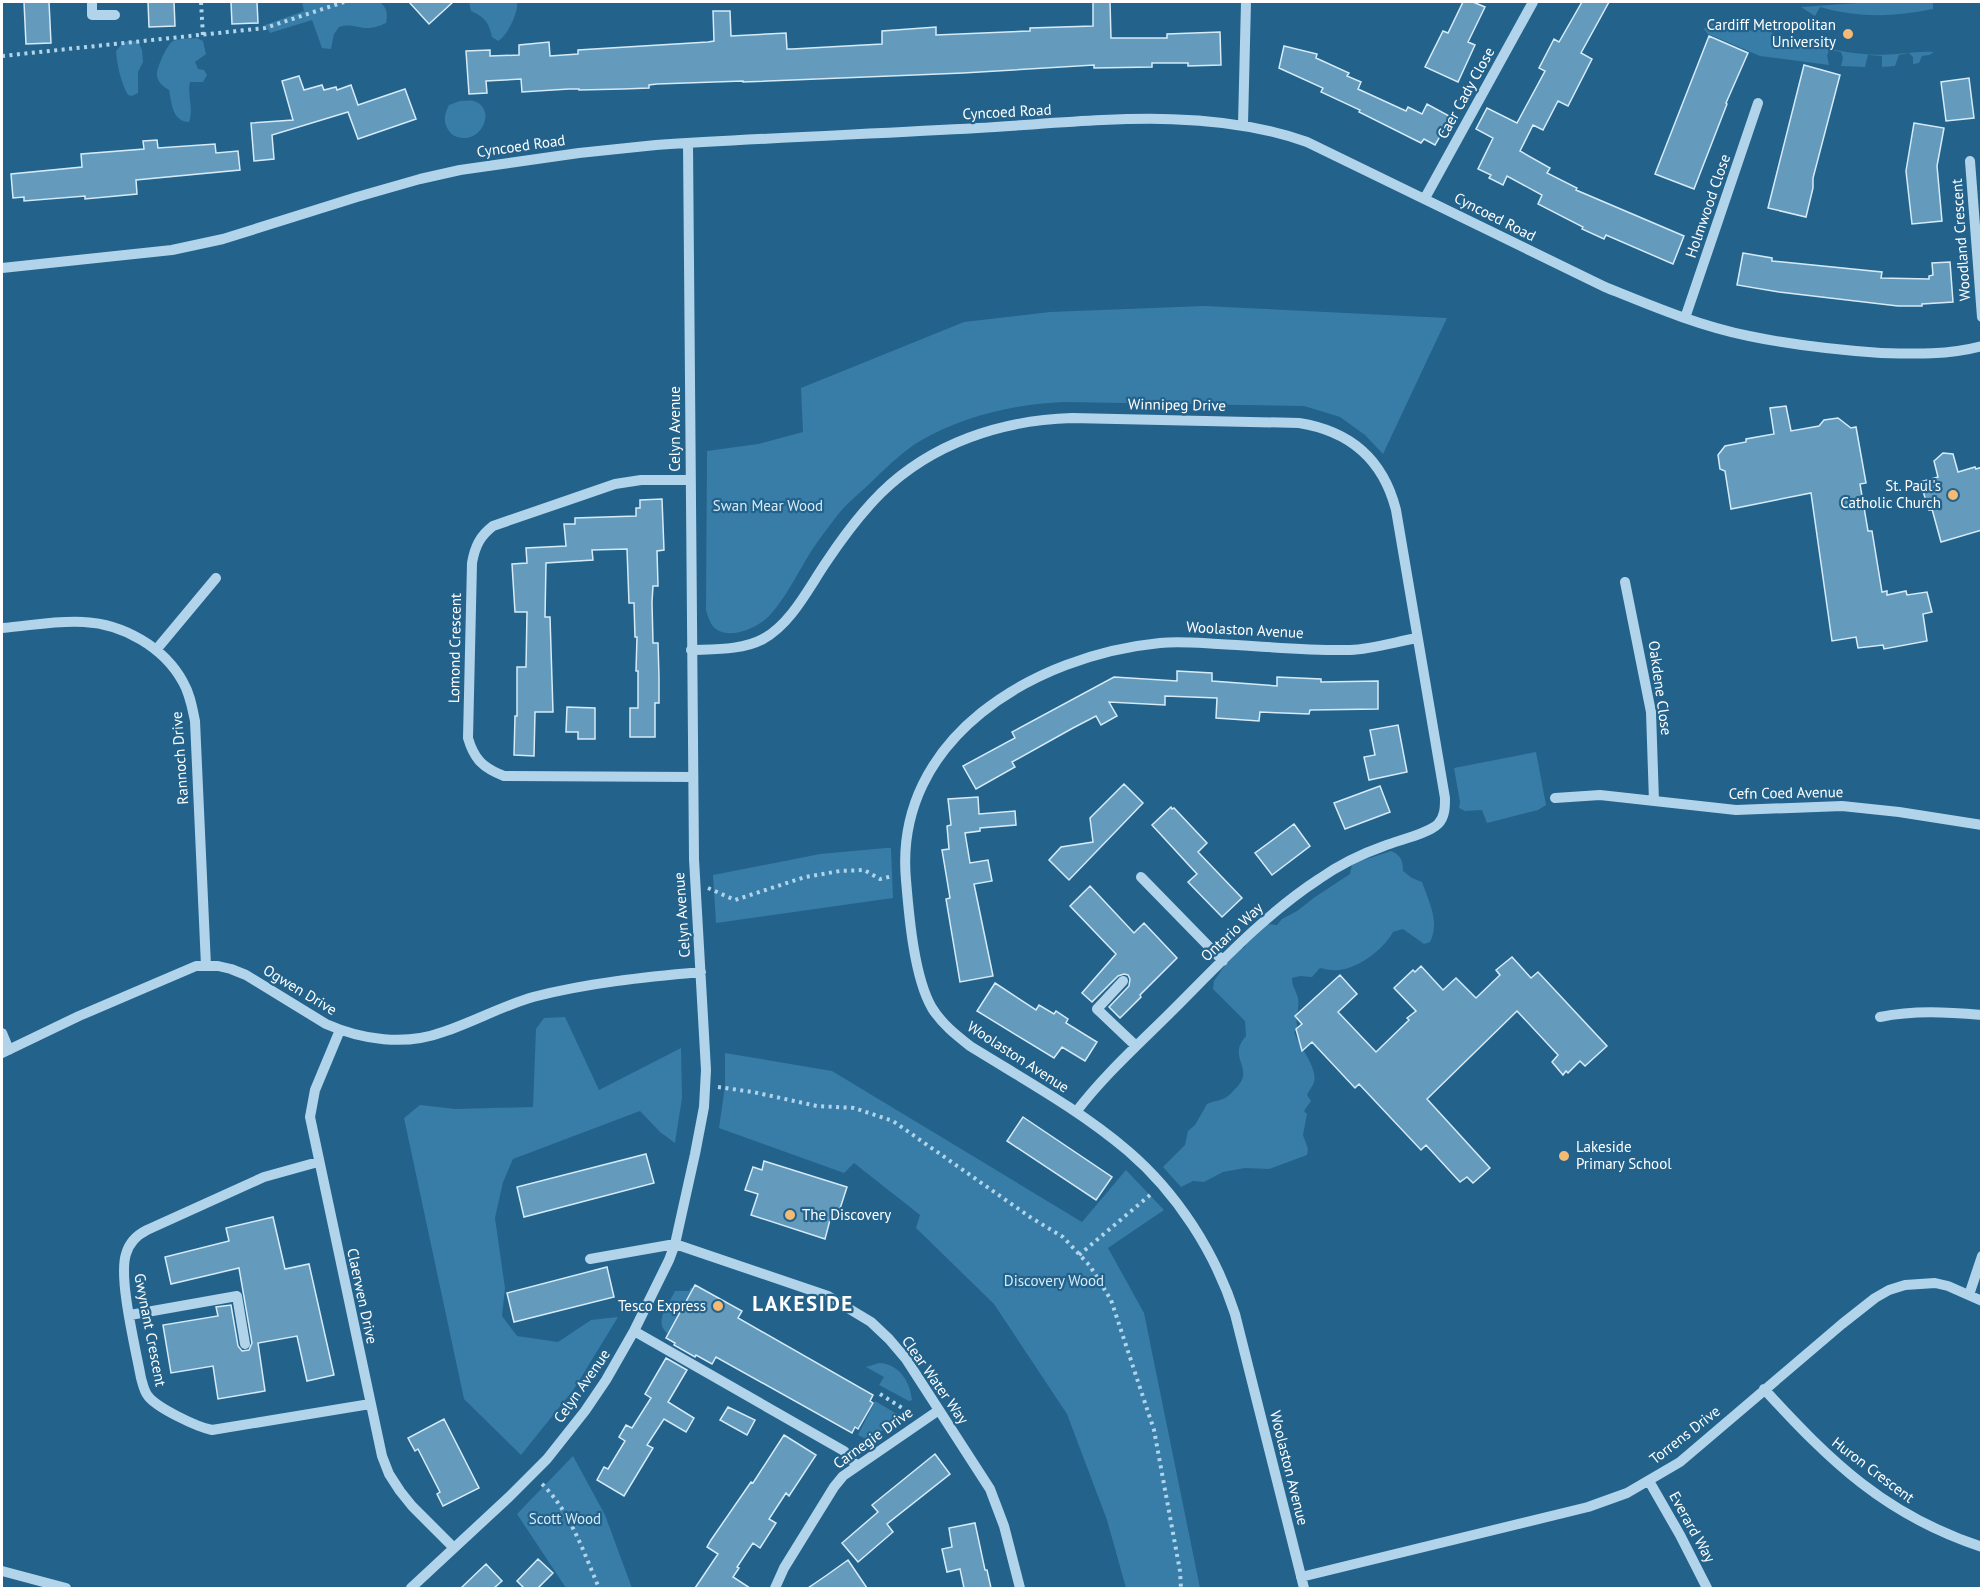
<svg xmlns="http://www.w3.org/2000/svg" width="1983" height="1590" font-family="'PT Sans',sans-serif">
<rect width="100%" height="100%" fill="#23628b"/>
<path fill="#377da7" d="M302,2h78c7,6 8,12 6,21 -24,12 -29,-2 -47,4l-5,7 -3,15 -9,-1 -10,-28 -42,13 -5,-8 39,-14z
M469,2h48c2,9 -10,35 -19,39l-6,-4c-3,-14 -7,-20 -21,-26z
M1872,2h61v7c-38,8 -75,9 -113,-2l-5,9 -14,-9z
M1710,22l8,4 16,1 7,4 19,-1c3,-5 5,-8 11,-6l1,4 -2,3 10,9h7l2,2 5,-3c34,11 68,18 103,15 13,-1 24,-3 37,-2l-5,3 -7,1 -3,7 -6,1v-7l-4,-4 -10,2 -4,11 -13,1v-11l-14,-1 -3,12 -24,-1 2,-8 -2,-6 -10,-2 -2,1 -2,4 2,10 -69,-9 -52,-22 -4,-5z
M197,38l6,3 3,13 -11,8 3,7 6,1 3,5 -4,7h-13c-3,13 4,27 -1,40 -17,-1 -17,-18 -20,-32 -5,-3 -11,-7 -12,-14 -1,-7 10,-32 16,-35 7,-3 17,-2 24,-3z
M128,41h10l4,9 1,12 -5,10v21l-6,3 -4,-1c-7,-12 -11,-30 -12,-44l7,-8z
M460,101c5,0 10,-1 14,0 21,7 10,36 -8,37 -7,0 -13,-1 -17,-7 -6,-9 -5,-16 0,-26z
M1204,306l243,12 -64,136 -18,-19 -25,-18 -36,-11 -240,-4c-49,2 -100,14 -144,39 -20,12 -38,31 -55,47 -10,9 -21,18 -29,29 -8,11 -17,22 -24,33 -14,22 -25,46 -42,65 -11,12 -39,25 -54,14 -6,-4 -8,-13 -10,-19l1,-159 51,-7 45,-12 -2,-44 163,-66 86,-10z
M1536,752l10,53 -8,5 -51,13 -5,-13 -17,1 -6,-3 1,-6 -6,-34z
M886,848h5l2,50 -177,25 -3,-48 107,-21z
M1391,851c10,4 12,10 12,20l9,7 10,4c7,20 18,40 8,60l-6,2 -21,-15 -10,3c-9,17 -34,36 -54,38 -6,1 -13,-1 -19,-2l-8,9 -12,-1 -8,2c0,9 4,12 6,20 2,11 -4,20 0,31l-4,3c5,14 24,36 20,50 -1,4 -5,8 -7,13l4,6 -7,10 3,3 -4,21 5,14 -1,6 -38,14 -24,-1 -22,4 -19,10 -11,-1 -12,6 -18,-20 22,-22 3,-14 7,-6 12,-21c6,-3 13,-3 18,-6 4,-2 8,-7 11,-10 20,-20 -10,-30 10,-52l-1,-15 -32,-32 1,-8 11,-16 6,-16 13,-1 6,-11 17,-13 10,1 5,-6 15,-8 18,-14 35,-23 2,-10z
M565,1017l34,73 82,-42 1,50 -7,45 -15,-11 -20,-21 -127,48 -10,23 -8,36 10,70 -3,28 15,20 41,6 33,-22 27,-3 -44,72 -53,66 -57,-56 -60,-281 16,-13 35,4 78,-2 3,-78 8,-11z
M725,1053l107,18 250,151 44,-52 38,40 -56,38 36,65 56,275h-74l-19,-68 -40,-106 -73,-110 -78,-76 4,-13 -66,-52 -10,10 -125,-45 6,-42z
M691,1287l2,2 -25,45c-15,-12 0,-29 7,-43h14z
M879,1363c20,1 31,18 33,37l-3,1 -30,-16 5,-8 -18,-10z
M875,1401l22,13 2,3 -1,3 -30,20 -10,-5z
M573,1456l32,59 27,73h-66l-49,-74z"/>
<path fill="#649abc" stroke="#d5ebf8" stroke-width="1.5" d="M24,2h25l2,41 -25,1z
M148,2h26l1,24 -26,1z
M231,2h26l1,21 -26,1z
M409,2h44l-24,22z
M1093,2h17l1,36h56v-4l53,-2 1,33 -33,1v-3h-36v4l-58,1v-3l-131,8 -220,9v-1l-86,3 -8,1v3l-26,1 -44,1v-1h-10l-47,3 -1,-13 -35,2 1,12 -18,1 -3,-43 24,-1v6l29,-1v-10l30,-3 1,14 28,-2v-4l130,-8 6,-1 -1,-30h17l1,25 55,-3 1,16h5l90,-5v-13l54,-4v8l94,-4v-3l63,-2z
M1463,2h10l12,5 -17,35 7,3 -17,37 -33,-15 18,-36 5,2z
M1582,2h27l-28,51 11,6 -24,47 -10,-5 -15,29 -10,-5 -13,26 30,17 -3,5 30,15 -1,2 108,46 -11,28 -67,-29 -2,4 -22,-10 1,-2 -45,-23 4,-9 -35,-19 -4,9 -14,-7 2,-3 -13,-6 15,-31 -17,-9 11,-21 30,15 28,-52 -6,-3 15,-29 5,3z
M1709,36l39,17 -22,50 1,1 -33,85 -39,-15z
M1284,46l33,8 -1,4 33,15 -2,3 14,6 -3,7 48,22 2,-4 14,7 5,-10 24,13 -16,28 -11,-6 -3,4 -62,-31 1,-2 -39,-18 2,-4 -44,-20z
M1804,65l36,10 -27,103v10l-7,29 -38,-9z
M299,76l5,14 18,-5 2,5 12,-3 1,3 14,-5 7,20 47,-16 11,30 -58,20 -10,-27 -76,23 2,24 -20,2 -3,-38 42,-3 -11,-39z
M1969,78l5,40 -28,3 -5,-39z
M1914,123l30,5 -7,38 5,55 -30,3 -6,-53z
M157,140l1,8 57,-4 1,9 22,-2 2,19 -104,10 1,14 -52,5v-3l-61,5v-4l-11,1 -2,-24 71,-7 -1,-13 63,-5 -1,-8z
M1743,253l29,5v3l110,11 -1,6 48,1v-3l4,-1 -1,-12 18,-1 3,40 -31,2v2h-24l-119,-14 -42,-7z
M1786,406l5,25 28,-5 5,-6 14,-2 13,10 5,-1 10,56 -6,1 8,47h4l10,61 5,-1v4l19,-4 1,4 20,-3 5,20 -9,2 4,27 -43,8 -1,-4 -25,3 -2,-11 -24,4 -21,-148 -80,16 -6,-38 -5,-2 -2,-14 7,-9 21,-4v-3l28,-5 -4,-26z
M1943,453l10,1 5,18 17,-5 1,2 6,-2v63l-41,12 -9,-33 -3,1 -9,-28 18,-5 -4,-16z
M662,499l2,51 -7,1 1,35h-5l-1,16 1,41h5l1,34v26h-4v34h-25v-29h8v-37h-2l1,-34h-2l-1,-34h-5l-2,-54 -35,1 1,10 -47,3 -1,54h5l3,95h-18l-1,44 -20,-1 1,-39h2v-49h9l1,-55h-12l-3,-48 15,-1 -1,-15 40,-2 -2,-22h11v-6l61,-2v-8h4v-8z
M1177,671l35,2v8l65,5v-9l44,2v3l57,-1v28l-68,1 -1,4 -49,-2 -1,9 -43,-3 1,-20 -52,-2v9l-56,-3 8,14 -16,9 -5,-9 -23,12 -61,34 3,5 -39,22 -13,-23 52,-28 -3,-6 102,-55 63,4z
M567,707l28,1v31h-17v-7h-12z
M1398,725l9,47 -38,8 -5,-23 11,-2 -5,-25z
M1124,784l19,19 -74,77 -20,-20 12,-13 32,-5 -3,-24z
M1380,786l10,26 -45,17 -11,-26z
M978,797l1,17 36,-3 1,14 -36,3v3l-15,2 5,30 18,-3 4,21 -18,3 19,92 -33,6 -14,-83 4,-1 -8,-48 7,-1 -2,-23 4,-1 -3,-26z
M1171,807l1,2 2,-1 33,35 -9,9 44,46 -20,19 -34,-35 9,-8 -45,-49z
M1294,824l16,22 -38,29 -17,-22z
M1090,886l44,47 10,-10 33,35 -37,37 1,2 -21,21 -11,-11 20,-21 1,-7 -2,-4 -4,-1 -6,2 -26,26 -10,-9 34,-39 -46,-48z
M1512,957l19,21 7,-6 69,74 -22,20 -5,-5 -12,12 -2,-2 -3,4 -11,-13 6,-7 -41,-44 -90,88 63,69 -17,15 -6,-6 -7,5 -34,-37 -5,5 -62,-66 -4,4 -43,-46 -10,9 -6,-22 6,-5 -7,-8 45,-41 17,19 -19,18 38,40 33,-32 -2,-2 9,-7 -22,-23 19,-18 2,2 6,-6 22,24 13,-12 20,20 24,-23 -4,-5z
M995,983l41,27 3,-5 15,9 2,-3 12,8 -2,4 31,19 -12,19 -23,-14 -8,11 -77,-47z
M1023,1117l89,60 -16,23 -89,-59z
M646,1154l8,29 -130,34 -7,-30z
M764,1161l83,26 -10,31 -6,-2 -6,23 -74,-24 7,-21 -13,-4 8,-23 9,3z
M273,1217l12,52 24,-5 25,111 -27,6 -10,-45 -39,7 7,48 -47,8 -5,-33 -42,7 -8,-48 55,-9 -2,-9 15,-2 7,41 4,5 7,-1 3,-7 -13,-75 -68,16 -6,-27 64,-16 -3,-13z
M607,1267l7,30 -100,25 -7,-29z
M695,1285l47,26 -4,7 135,77 -3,6 3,2 -15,26 -3,-2 -3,6 -136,-76 -4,7 -16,-9 -1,2 -21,-12 1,-2 -9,-5z
M666,1358l21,12 -19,32 26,16 -8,14 -22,-13 -17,26 6,3 -29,48 -27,-16 7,-13 4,2 17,-28 -6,-4 7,-12 6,3 19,-30 -6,-4z
M728,1407l27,13 -8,15 -27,-15z
M444,1419l35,69 -36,18 -6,-12 3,-2 -22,-43 -3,2 -7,-13z
M784,1435l32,20 -27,41 -3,-3 -17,26 7,4 -16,25 -7,-5 -16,24 2,1 -6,9 17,11h-55l23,-34 -11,-7 4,-7 40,-58 2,1z
M935,1454l15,20 -63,50 6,8 -35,30 -16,-19 36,-31 -6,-7z
M975,1523l10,47h2l4,18h-27l-4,-19 -13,3 -5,-23 10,-2 -3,-19z
M538,1559l15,14 -15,15h-14l-7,-7z
M848,1560l19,28h-59l19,-13z
M486,1564l16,17 -8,7h-33z"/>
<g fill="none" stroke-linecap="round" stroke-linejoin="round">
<path stroke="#b1d4ea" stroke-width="4" stroke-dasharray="3 4.5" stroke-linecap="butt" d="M201,2l2,34
M2,56l263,-28 79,-26
M708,888l27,12 70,-23 35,-6 24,-1 16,9 13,-3
M718,1087l35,5 64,14 37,2 39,13 137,96 33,20 27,29 21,34 43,130 26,141 1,17
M1079,1255l71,-60
M880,1394l30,19
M542,1484c28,27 42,69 57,104"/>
<path stroke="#b1d4ea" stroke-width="10" d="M92,2v13h23
M1243,124l3,-122
M1970,161l12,156
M1425,198l108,-196
M2,268l170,-18 51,-11 134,-42 63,-18 40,-9 119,-17 77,-8c108,-7 215,-11 322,-17 109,-6 225,-23 329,14l298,145c47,19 94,39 144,49 43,9 88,14 132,17 34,1 67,2 101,-7
M1685,318l73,-215
M690,480h-49l-26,4 -122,42c-13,10 -18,20 -21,37l-4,175c6,21 15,30 36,38l188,1
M1625,582l26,130 3,89
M2,628c27,-2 55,-8 82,-6 39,2 80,25 99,60 7,12 9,25 12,39l11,245
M156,650l60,-72
M691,650c24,-1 52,0 72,-11 29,-16 46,-52 64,-78 16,-24 33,-47 54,-68 51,-50 121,-73 191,-75l227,5c51,8 84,36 97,87l49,288c0,9 0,19 -7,26 -10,10 -40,16 -54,22 -23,8 -45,19 -65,33 -55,36 -100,85 -146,131 -33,33 -69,65 -97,102
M1555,798l45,-3 136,15 106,-4 57,6 83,13
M1141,877l82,84
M1123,981l-26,28 39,37
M1880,1017c34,-7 67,-5 102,-2
M340,1030l-25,60 -5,27 72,339 7,18 11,17 12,15 41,41
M2,1033l7,17
M2,1053l77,-37 117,-50h22l13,3 15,6 80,49c36,16 79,22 117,8 30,-10 59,-26 90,-35 54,-14 112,-20 168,-25
M318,1162l-54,15 -117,53c-10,5 -18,13 -21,24 -8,24 10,96 15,124 2,7 3,13 7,18 9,12 49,31 64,34l158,-26
M590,1259l85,-15 153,52 43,26 18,17 17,20 84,130 14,37 16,62
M1969,1295l13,-39
M130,1315l107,-19 8,48
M634,1331l210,120 12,14
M1764,1389c67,73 121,126 218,158
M1649,1481l31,54 27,53
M2,1571l64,17
M1301,1577l287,-70 39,-14 53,-31 162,-138 33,-26 14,-8 16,-5 30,-2 13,3 34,15
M411,1588l98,-91 38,-38 38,-48 21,-31 28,-49 35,-71 6,-16 20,-90 9,-47 2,-37 -12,-211 -6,-716
M775,1588l9,-20 50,-81 9,-11 96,-66
M1304,1588l-69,-274c-20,-62 -58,-121 -107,-163 -48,-41 -105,-72 -158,-105 -14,-11 -28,-22 -38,-38 -18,-31 -23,-92 -26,-128 -13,-142 129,-225 254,-237 19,-2 39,0 58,1 44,2 88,7 132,6 22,-1 45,-8 67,-12"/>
</g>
<g fill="#f5ba74" stroke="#23628b" stroke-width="2">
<circle cx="1848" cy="34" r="6"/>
<circle cx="1953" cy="495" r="6"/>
<circle cx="1564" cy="1156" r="6"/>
<circle cx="790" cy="1215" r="6"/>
<circle cx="718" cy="1306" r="6"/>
</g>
<g text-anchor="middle" stroke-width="4.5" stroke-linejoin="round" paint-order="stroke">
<g font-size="15" fill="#fff" stroke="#23628b" text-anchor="end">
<text x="1836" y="30">Cardiff Metropolitan<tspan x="1836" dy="17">University</tspan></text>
<text x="1941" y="491">St. Paul's<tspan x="1941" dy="17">Catholic Church</tspan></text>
<text x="1576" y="1152" text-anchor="start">Lakeside<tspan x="1576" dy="17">Primary School</tspan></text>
<text x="802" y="1220" text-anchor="start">The Discovery</text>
<text x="706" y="1311">Tesco Express</text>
</g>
<g font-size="15" fill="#fff" stroke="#23628b">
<text transform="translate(1466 93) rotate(-61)" y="5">Caer Cady Close</text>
<text transform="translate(1007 112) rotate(-3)" y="5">Cyncoed Road</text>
<text transform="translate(521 146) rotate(-8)" y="5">Cyncoed Road</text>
<text transform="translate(1708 206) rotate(-71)" y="5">Holmwood Close</text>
<text transform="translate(1495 217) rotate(27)" y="5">Cyncoed Road</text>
<text transform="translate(1961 240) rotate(-94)" y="5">Woodland Crescent</text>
<text transform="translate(1177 405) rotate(1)" y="5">Winnipeg Drive</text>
<text transform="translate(675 429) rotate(-90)" y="5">Celyn Avenue</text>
<text transform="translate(1245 630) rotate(3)" y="5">Woolaston Avenue</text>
<text transform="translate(455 648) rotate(-89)" y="5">Lomond Crescent</text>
<text transform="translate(1660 688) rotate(82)" y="5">Oakdene Close</text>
<text transform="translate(180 758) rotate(-94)" y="5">Rannoch Drive</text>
<text transform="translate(1786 793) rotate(-1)" y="5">Cefn Coed Avenue</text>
<text transform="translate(682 915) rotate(-94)" y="5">Celyn Avenue</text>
<text transform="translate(1232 932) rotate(-43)" y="5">Ontario Way</text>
<text transform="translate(300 990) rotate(31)" y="5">Ogwen Drive</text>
<text transform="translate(1018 1057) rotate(33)" y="5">Woolaston Avenue</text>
<text transform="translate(362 1296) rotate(78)" y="5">Claerwen Drive</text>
<text transform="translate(150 1330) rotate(79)" y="5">Gwynant Crescent</text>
<text transform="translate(935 1380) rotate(55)" y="5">Clear Water Way</text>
<text transform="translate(582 1386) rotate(-55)" y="5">Celyn Avenue</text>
<text transform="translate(1685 1435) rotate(-38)" y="5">Torrens Drive</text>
<text transform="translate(873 1438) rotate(-36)" y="5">Carnegie Drive</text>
<text transform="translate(1289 1468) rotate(76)" y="5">Woolaston Avenue</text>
<text transform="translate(1873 1470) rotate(37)" y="5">Huron Crescent</text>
<text transform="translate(1692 1527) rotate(61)" y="5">Everard Way</text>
</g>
<g font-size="15" fill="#d5ebf8" stroke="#23628b">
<text x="768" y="511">Swan Mear Wood</text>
<text x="1054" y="1286">Discovery Wood</text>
<text x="565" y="1524">Scott Wood</text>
</g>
<g font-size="21" font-weight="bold" letter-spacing="1.5" fill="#fff" stroke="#23628b">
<text x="803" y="1311">LAKESIDE</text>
</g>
</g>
<rect width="1983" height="1590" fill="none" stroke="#ffffff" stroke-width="6"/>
</svg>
